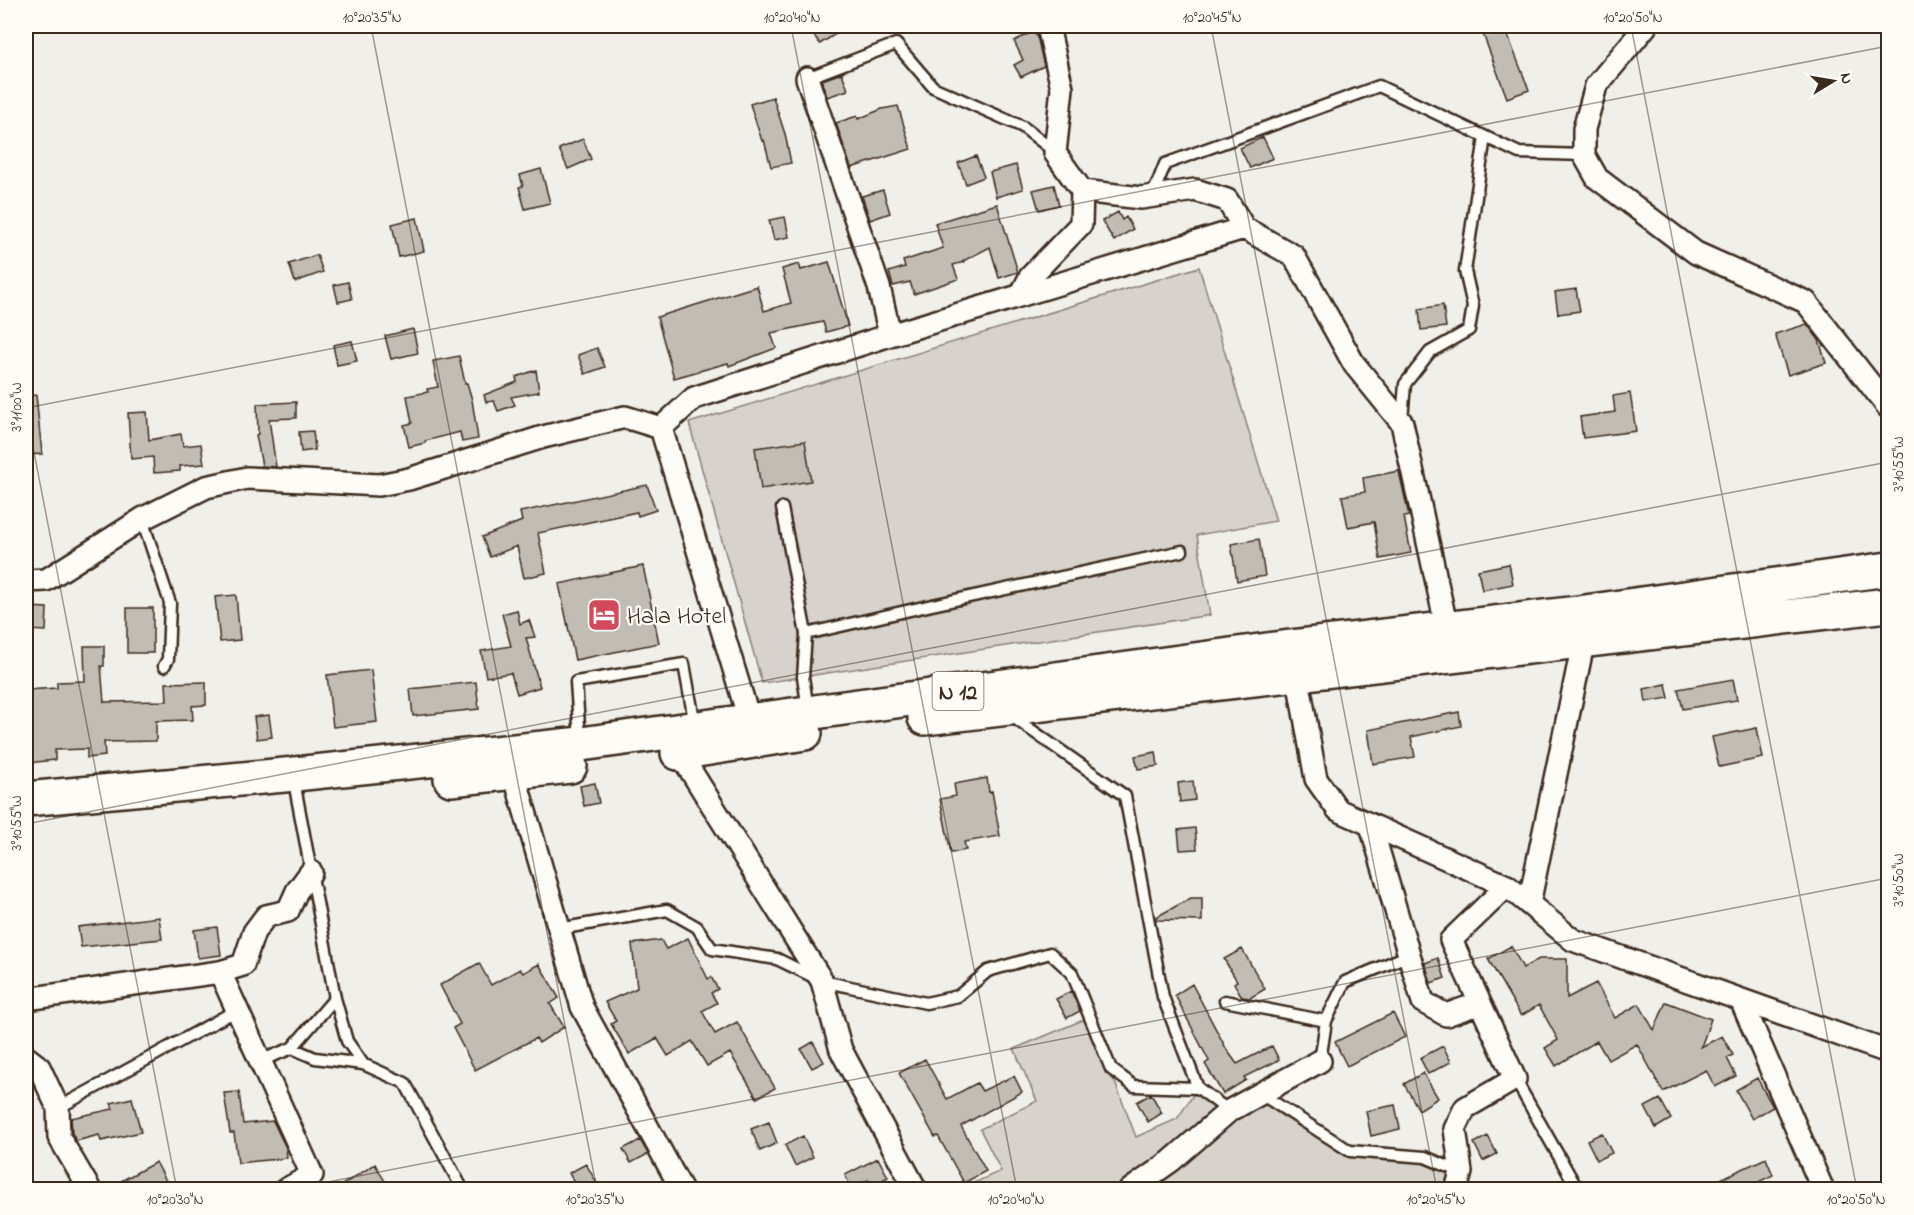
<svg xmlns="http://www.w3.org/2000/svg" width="1914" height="1215" font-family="'Indie Flower',sans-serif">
<rect width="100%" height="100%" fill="#f1efea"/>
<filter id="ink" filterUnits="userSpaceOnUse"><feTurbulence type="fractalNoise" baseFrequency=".0167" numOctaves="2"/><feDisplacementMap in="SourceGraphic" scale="12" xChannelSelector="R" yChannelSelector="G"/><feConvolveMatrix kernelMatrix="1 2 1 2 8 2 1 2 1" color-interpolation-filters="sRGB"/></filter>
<g filter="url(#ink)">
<path fill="#d7d2cc" stroke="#897e75" stroke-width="1.5" d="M1199,267l77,254 -79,14 13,80 -448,68 -73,-260z
M1090,1017l46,120 41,-18 21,-31 31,23 32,-17 89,57 75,6 36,15 7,17 -510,1 43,-19 -21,-42 57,-28 -23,-52z"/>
<path fill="#c1bcb4" stroke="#3b2a1e" stroke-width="1.5" d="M807,26h41l-28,18z
M1480,26h24l25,64 -22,8z
M1034,31l4,9 6,26 -23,11 -7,-12 9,-5 -9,-19z
M842,73l6,17 -21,7 -5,-17z
M773,97l12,37 6,29 -20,4 -7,-27 -2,1 -12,-37z
M898,106l13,43 -60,19 -15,-45 21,-7 1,3 24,-10z
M1263,137l10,21 -23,10 -10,-20z
M583,139l8,20 -23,10 -9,-20z
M976,156l8,21 -18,7 -8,-21z
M1016,165l7,24 -27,8 -6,-25z
M541,169l9,34 -25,6 -6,-22 4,-1 -3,-11z
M1054,185l5,20 -20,5 -6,-20z
M883,190l7,23 -20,7 -8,-24z
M997,204l21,68 -19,6 -9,-31 -27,14 1,1 -11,3 5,14 -44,15 -4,-12 -17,4 -4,-14 16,-5 -2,-6 40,-13 -8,-25z
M1118,212l4,8 4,-3 7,12 -19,12 -12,-20z
M785,217l4,20 -15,3 -5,-20z
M417,218l7,33 -25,6 -7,-33z
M317,255l6,17 -28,10 -6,-18z
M829,262l19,64 -22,6 -3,-10 -52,11 5,15 -47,18 -1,-3 -54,15 -17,-61 100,-31 7,25 27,-8 -9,-34 17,-5 2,6z
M348,282l4,17 -14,3 -4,-17z
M1576,289l4,22 -22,3 -3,-22z
M1443,305l3,22 -25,3 -2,-21z
M1807,324l12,16 7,23 -38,12 -13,-41z
M413,329l5,24 -27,6 -6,-23z
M352,341l5,20 -20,4 -4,-20z
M597,348l8,19 -20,7 -7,-19z
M459,356l6,27h2l5,17 6,39 -16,3 -2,-10 -35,9v2l-16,4 -5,-22 8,-2 -5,-27 21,-4 -1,-3 11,-2 -5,-26z
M536,370l3,22 -28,5 4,8 -17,6 -4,-10 -8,1 -2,-7 33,-13 -1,-5z
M1630,393l6,38 -53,7 -3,-21 35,-5 -2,-16z
M36,395l6,59 -16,1v-59z
M296,402v16l-27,1 7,48 -14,-1 -6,-31 2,-1 -1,-30z
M147,412l2,28 32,-6 2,12 18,-2 3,20 -24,2v5l-26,2 -1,-16 -22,2 -3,-46z
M313,431l2,19 -14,2 -2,-20z
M805,441l6,40 -50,8 -6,-41z
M1399,471l10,45 -5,1 7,36 -31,6 -6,-37 -26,5 -6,-31 23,-4 -2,-14z
M647,485l9,25 -18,6 -1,-4 -99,21 8,40 -22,5 -7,-32 -27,11 -8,-20 40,-16 -2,-9z
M1259,539l6,37 -28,5 -6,-37z
M1509,564l4,20 -31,6 -4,-20z
M643,566l16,77 -84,17 -16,-76z
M236,595l4,45 -20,2 -5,-45z
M28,607l19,1 -1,23 -18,-1z
M127,608h26v45h-26z
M517,610l3,14 9,-4 6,17 -9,1 14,49 -23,7 -6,-21 -25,4 -5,-26 30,-5 -9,-32z
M84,646h20v20h-3l3,36 63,-1 -1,-18 40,-1v23l-14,1 1,14 -37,1v20l-52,1 1,14 -18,2v-9l-32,1v10l-28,3 -1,-73 31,-2v-6l28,-1z
M371,670l6,52 -44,5 -6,-52z
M1733,679l4,21 -54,9 -5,-20z
M476,682l3,27 -66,7 -3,-27z
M1666,684l3,14 -23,4 -2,-13z
M1459,712l2,14 -50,11 4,20 -42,7 -5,-34z
M269,715l3,22 -15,2 -3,-22z
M1757,728l6,30 -44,9 -7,-30z
M1156,752l2,14 -20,3 -3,-13z
M987,778l2,14 3,-1 8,45 -36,6 2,8 -15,3 -11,-54 16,-3 -2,-12z
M1193,781l2,19 -15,2 -2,-19z
M595,783l4,20 -15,3 -4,-20z
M1195,828l2,21 -17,1 -2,-20z
M1191,898h11v23l-46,-1v-3z
M159,917l3,22 -81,8 -3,-20z
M217,927l4,28 -23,3 -4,-28z
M688,938l20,41 3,-2 7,12 -7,4 6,10 -15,8 13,23 22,-12 38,66 -18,10 -27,-45 -23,13 -15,-25 -24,15 -11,-18 -28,16 -18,-30 5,-3 -11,-19 32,-14 -5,-44 29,-4 5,9z
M1511,946l12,22 16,-9h28v39l29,-15 19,35 24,-14 15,26 12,-28 45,17 -10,28 21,-11 11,19 -6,3 9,18 -21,11 -9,-17 -43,22 -26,-48 -29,16 -11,-19 -41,25 -11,-18 13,-8 -19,-35 -18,11 -33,-57z
M1242,949l23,40 -15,9 -8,-1 -8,-14 3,-2 -13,-22z
M1438,958l7,20 -14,5 -6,-20z
M479,963l12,22 29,-16 3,4 16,-9 20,34 -9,6 14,23 -25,16 -3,-5 -61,32 -22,-42 7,-4 -20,-39z
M1192,984l35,66 10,14 35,-18 7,14 -35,17 2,3 -23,14 -18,-30 4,-3 -34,-66z
M1071,991l9,20 -13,7 -11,-19z
M1393,1013l12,24 -58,29 -12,-24z
M813,1042l11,20 -12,6 -11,-19z
M1443,1046l8,16 -23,12 -8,-16z
M925,1059l22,40 30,-16 5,8 32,-15 8,16 -61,34 25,45 -22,12 -26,-47 -3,1 -36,-64z
M1423,1073l15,25 -19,12 -15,-26z
M1757,1078l16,29 -21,12 -16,-29z
M239,1092l4,32 30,-3 13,27 1,10 -49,5 -4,-30h-4l-6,-40z
M1151,1094l11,19 -14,9 -11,-20z
M132,1098l9,34 -40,9 -2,-6 -23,6 -4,-8 -1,-15 42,-9 -2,-6z
M1660,1099l11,20 -15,9 -11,-21z
M1395,1105l5,24 -29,7 -5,-25z
M769,1122l8,21 -17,8 -9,-22z
M1602,1133l10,20 -15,7 -10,-20z
M803,1136l10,21 -18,9 -10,-21z
M1488,1136l9,18 -14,7 -9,-18z
M640,1140l8,14 -17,9 -8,-14z
M878,1158l10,19 -16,9 -4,-6 -17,8 -6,-13z
M1766,1158l7,17 -31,15h-45z
M156,1162l15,28h-66l27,-15z
M375,1164l15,26h-56z
M586,1164l12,21 -9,5h-11l-9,-17z"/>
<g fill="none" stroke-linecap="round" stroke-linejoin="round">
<defs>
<path id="lane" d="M807,78l89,-34 37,43 90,40 32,25
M1152,197l13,-33 214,-78 140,67 65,2
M1402,420l3,-36 25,-32 39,-22 4,-24 -8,-35 20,-134
M782,508l24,126 -3,43 5,32
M142,519l28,84 -2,56 -4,7
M806,634l126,-29 250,-54
M1010,715l115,81 38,201 35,91 31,23
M580,740l-4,-58 108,-18 11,61
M296,792l39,206 12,43 16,23 42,19 58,107
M559,929l108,-19 30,17 15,22 65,10 45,22 104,22 32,-7 30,-25 62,-18 22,20 39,96 23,17 64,2
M1225,1001l101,20
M292,1048l23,10 48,6
M260,1061l32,-13 43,-50
M1320,1061l6,-40 19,-39 64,-27
M1515,1079l59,104 6,7
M1261,1094l89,57 75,6 36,15
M58,1108l179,-98"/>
<path id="street" d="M1047,26l2,5 13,57 -7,65 27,38 59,7 54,-8 32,10 17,28
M1646,26l-50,60 -12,43v26l13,23 99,75 110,49 82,105
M807,78l72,209 11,48
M1021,295l9,-18 51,-53 1,-33
M661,428l88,291
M26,581l20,-1 96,-61 64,-32 41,-9 132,7 30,-6 134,-42 82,-20 36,11 33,-30 196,-63 354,-107 50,28 60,108 48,59 45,206
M1297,673l19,106 22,31 169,76 66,54 315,112
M674,744l148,237 19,69 75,140
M514,774l68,233 100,183
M1371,826l52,176 23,13 34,-12
M1529,904l55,-265
M220,972l92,203 -27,15
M26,999l194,-27 23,-7 11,-33 12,-16 22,-5 9,-20 14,-19
M1741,1000l82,190
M26,1057l13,10 19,41 1,29 31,53
M1130,1190l41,-29 58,-50 91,-50
M1456,1190l5,-18 -6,-43 10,-21 50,-29 -64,-139 56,-54"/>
<path id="primary" d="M925,718c321,-38 642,-77 963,-113
M678,753l127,-20
M451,779l119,-13
M26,799l269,-25 286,-30 709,-97 288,-34 310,-44"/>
</defs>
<use href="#lane" stroke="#3b2a1e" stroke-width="15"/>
<use href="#street" stroke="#3b2a1e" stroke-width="26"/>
<use href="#primary" stroke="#3b2a1e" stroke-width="38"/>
<use href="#lane" stroke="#fdfcf7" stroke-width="10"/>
<use href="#street" stroke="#fdfcf7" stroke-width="21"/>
<use href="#primary" stroke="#fdfcf7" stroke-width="33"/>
</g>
</g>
<path fill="none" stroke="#3b2a1e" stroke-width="1.5" stroke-opacity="0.45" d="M371,26l226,1164M791,26l226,1164M1211,26l226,1164M1631,26l226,1164M26,408l1862,-362M26,411l151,779M26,824l1862,-362M287,1190l1601,-312"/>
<defs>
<symbol id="hotel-square" viewBox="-11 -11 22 22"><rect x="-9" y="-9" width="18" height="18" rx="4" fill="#d1495b" stroke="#fdfcf7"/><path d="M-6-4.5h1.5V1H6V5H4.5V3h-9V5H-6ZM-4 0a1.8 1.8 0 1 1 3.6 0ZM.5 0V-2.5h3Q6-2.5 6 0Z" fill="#fff"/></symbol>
</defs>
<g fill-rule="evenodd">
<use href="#hotel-square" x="585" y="596" width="38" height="38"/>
</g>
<g text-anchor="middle" stroke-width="4.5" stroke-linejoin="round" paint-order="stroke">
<rect fill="#fdfcf7" stroke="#75695f" stroke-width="1.5" x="932.5" y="672" width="51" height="38" rx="4.5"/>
<g font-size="22" font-weight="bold" fill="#3b2a1e">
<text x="958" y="699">N 12</text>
</g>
<g font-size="24" fill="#3b2a1e" stroke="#fdfcf7" text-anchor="start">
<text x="627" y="623">Hala Hotel</text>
</g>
</g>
<rect width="1914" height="1215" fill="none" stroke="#fdfcf7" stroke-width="66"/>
<g transform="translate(1833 81) rotate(79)" stroke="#fdfcf7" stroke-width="4.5" paint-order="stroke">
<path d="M0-4.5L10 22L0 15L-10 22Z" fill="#3b2a1e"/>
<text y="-9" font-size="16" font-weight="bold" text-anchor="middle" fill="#3b2a1e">N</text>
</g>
<rect x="33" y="33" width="1848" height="1149" fill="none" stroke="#3b2a1e" stroke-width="2"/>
<g font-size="15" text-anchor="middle" fill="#3b2a1e">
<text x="372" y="22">10°20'35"N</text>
<text x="792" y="22">10°20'40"N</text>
<text x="1212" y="22">10°20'45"N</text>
<text x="1633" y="22">10°20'50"N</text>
<text transform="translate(16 407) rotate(-90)" y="5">3°11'00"W</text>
<text transform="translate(1898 464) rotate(-90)" y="5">3°10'55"W</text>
<text transform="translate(16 823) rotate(-90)" y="5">3°10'55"W</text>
<text transform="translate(1898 880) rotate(-90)" y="5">3°10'50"W</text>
<text x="175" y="1204">10°20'30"N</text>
<text x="595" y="1204">10°20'35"N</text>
<text x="1016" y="1204">10°20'40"N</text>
<text x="1436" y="1204">10°20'45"N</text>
<text x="1856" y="1204">10°20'50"N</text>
</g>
</svg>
